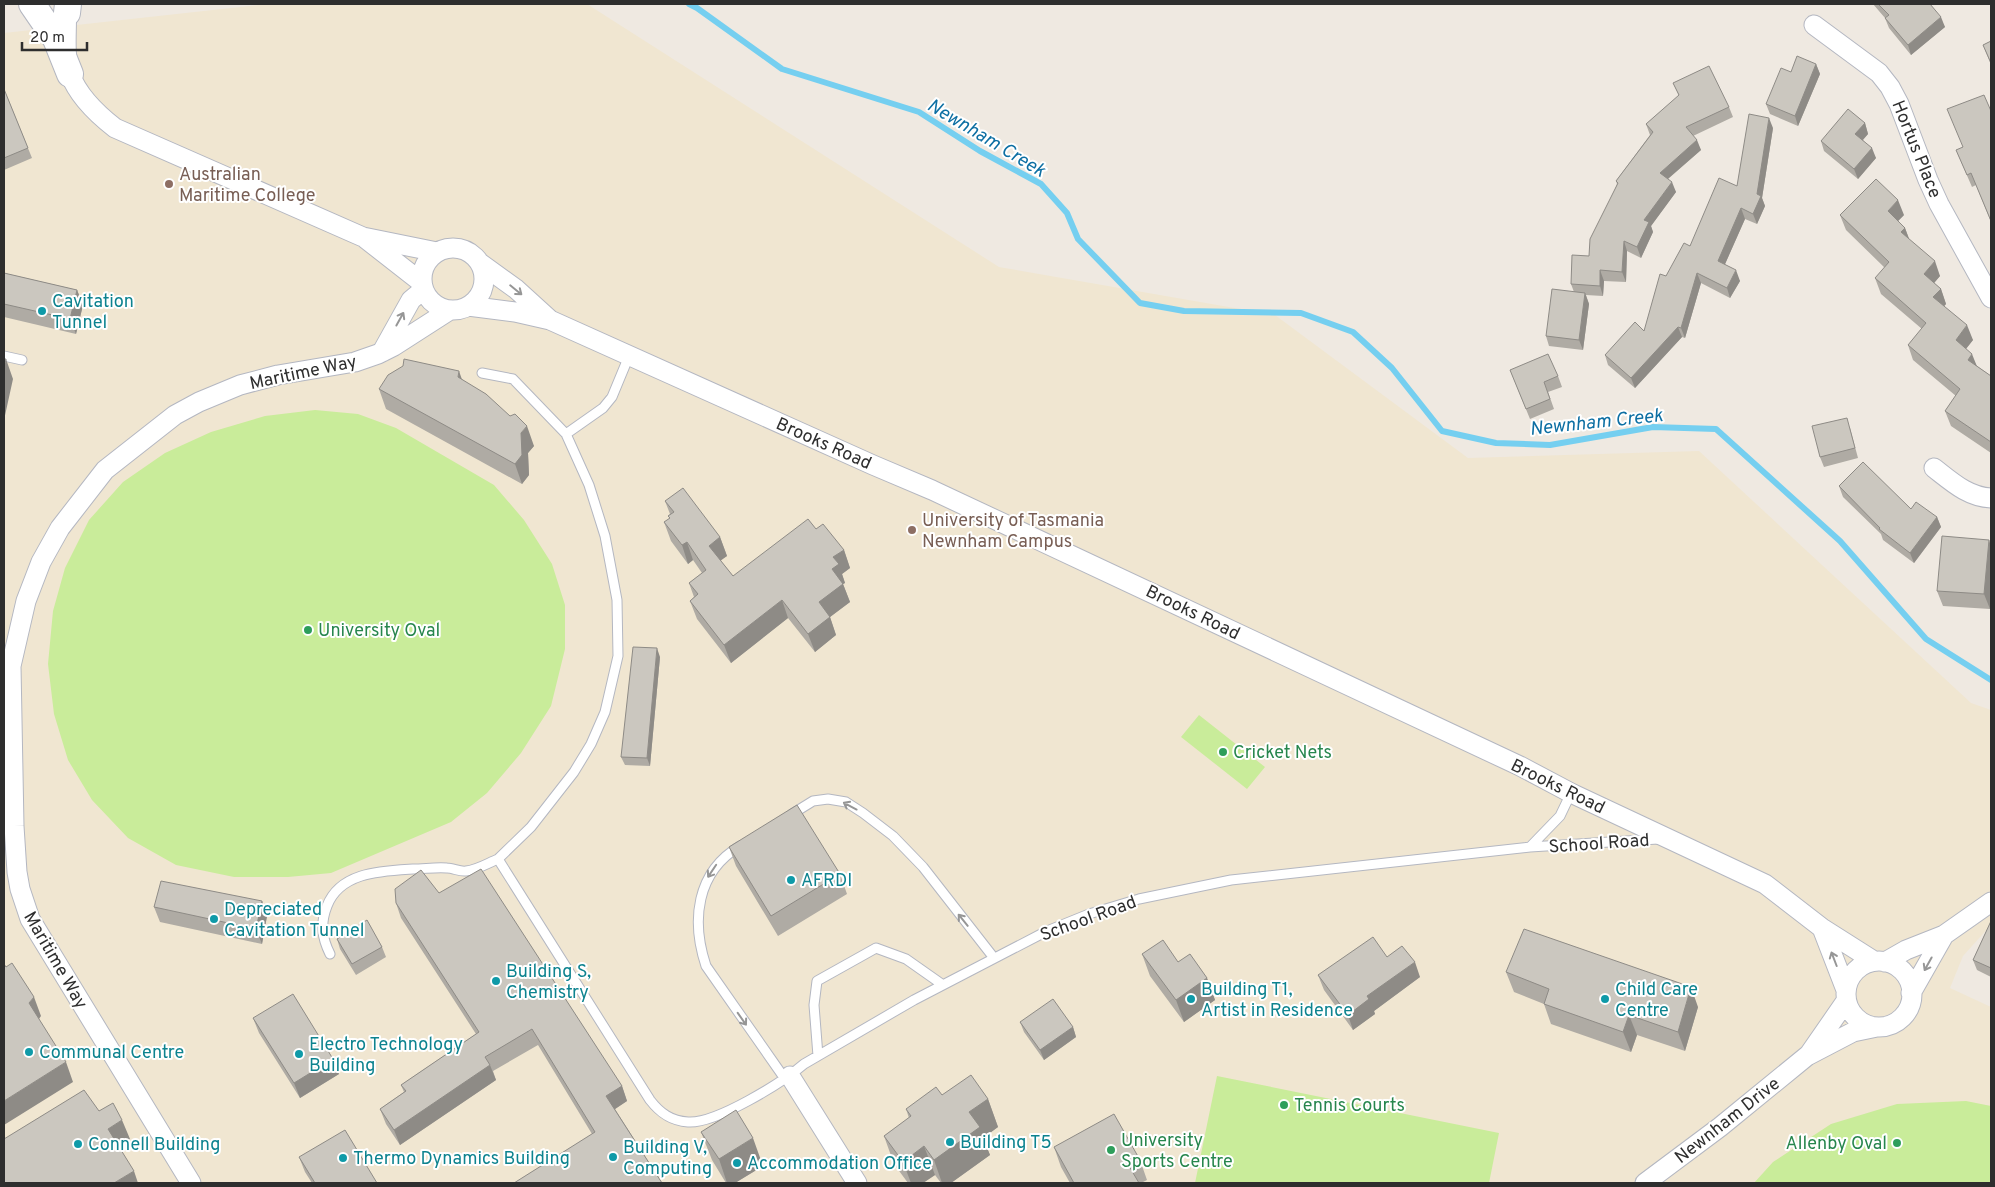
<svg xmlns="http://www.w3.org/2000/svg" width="1995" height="1187" font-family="Overpass,sans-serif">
<rect width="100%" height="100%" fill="#efe9e1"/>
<path fill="#f0e6d1" d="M267,4h320l412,263 276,48 193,143 231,-7 272,252 20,7v215l-28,31 -13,32 41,19v176h-1987v-1150z"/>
<path fill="#c9ec9a" d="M315,410l43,4 38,14 98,57 30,35 28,44 13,41v44l-14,57 -30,47 -34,40 -36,29 -120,51 -43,4h-54l-58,-12 -48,-27 -36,-38 -24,-40 -14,-46 -6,-50 5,-53 12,-43 24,-48 34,-38 42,-29 46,-21 54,-16z
M1199,715l66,52 -18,22 -66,-52z
M1217,1076l282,57 -10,50h-294z
M1966,1101l25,5v77h-237l19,-21 58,-38 66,-20z"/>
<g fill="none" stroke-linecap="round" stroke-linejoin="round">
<path stroke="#75cff0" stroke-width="6" d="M689,4l8,4 85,61 137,43 61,39 61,33 26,29 11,26 62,64 44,8 117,2 52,19 39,36 50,63 54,12 54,2 103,-18 63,2 124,112 86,98 65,41"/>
<defs>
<path id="lane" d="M4,356l18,4
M482,373l31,6 53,55 37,-26 9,-11 17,-41
M566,434l23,51 16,51 12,64 1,56 -13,56 -14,32 -17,28 -43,55 -33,32 152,241c10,13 21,21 38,22 28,2 95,-40 116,-58l110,-64 133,-69 42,-17 50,-15 92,-19 299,-33 30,-31 11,-23
M792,814l21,-13 15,-2 18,3 17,11 30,23 30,31 71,91
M740,846c-44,26 -49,75 -34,120l79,113
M1530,847l128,-8
M330,954c-8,-16 -10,-30 -3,-48 13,-34 54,-35 86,-37 11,0 23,-2 34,-1 6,0 13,4 19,3 11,-1 22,-8 32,-12
M818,1056l-4,-51 3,-24 59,-33 30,11 37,26"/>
<path id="street" d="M66,4c2,22 -3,48 4,70 8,22 27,40 45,54l248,109 74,15
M1814,25l65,48 11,14 9,17 29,76 11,24 52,94
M366,239l55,43
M422 279a31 31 0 1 1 62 0a31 31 0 1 1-62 0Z
M480,263l36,26 33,30
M468,306l47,6 35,8 323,145 59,25 588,276 51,27 194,91 57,44 52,33
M382,352l29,-52 12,-10
M1934,468c18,14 34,29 57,30
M1822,928l24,62
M1846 994a33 33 0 1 1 66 0a33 33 0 1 1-66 0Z
M1885,962l21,-12 38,-15 47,-33
M1911,993l33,-58
M1810,1053l36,-52
M790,1076l67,107
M191,1183l-161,-264 -10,-30 -3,-17 -3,-46 -3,-160 15,-65 15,-39 19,-34 45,-58 70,-55 24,-13 41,-17 38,-10 77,-13 23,-8 16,-8 56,-36
M1645,1183l75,-56 87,-71 46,-24 24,-5"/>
<path id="secondary" d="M32,4l24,35 14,35
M67,13l1,-9"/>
</defs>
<use href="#lane" stroke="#b4b7c1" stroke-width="11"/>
<use href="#street" stroke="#b4b7c1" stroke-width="21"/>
<use href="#secondary" stroke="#b4b7c1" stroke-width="28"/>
<use href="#lane" stroke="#fff" stroke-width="9"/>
<use href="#street" stroke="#fff" stroke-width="19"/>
<use href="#secondary" stroke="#fff" stroke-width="26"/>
</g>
<path fill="#afaba4" d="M1873,4h57l15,23 -34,28 -22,-27 -4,-10z
M1991,41v24l-8,-20z
M1816,64l4,10 -22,52 -28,-12 -4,-10 25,-32z
M1673,83l56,24 4,10 -40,19 8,14 -33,29 8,13 -25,34 2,6 -12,26 -14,-7 -1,31 -22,-1 -1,15 -17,-1 3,9 -6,46 -34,-4 -3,-10 28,-44 -3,-8 18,-28 28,-72 -1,-3 34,-46 -4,-11 33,-28z
M4,89l28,69 -28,12z
M1991,111v111l-15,-37 -4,2 -16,-37 6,-2z
M1865,123l3,11 -5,6 13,18 -18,21 -34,-28 -3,-10z
M1773,128l-11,70 3,8 -8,18 -12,-5 -20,45 15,17 -10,17 -29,-15 -16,55 -3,-1 -47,51 -27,-23 -3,-10 39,-24 22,-55 71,-90z
M1840,215h64l-6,6 7,7 4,11 31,37 -6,7 7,6 5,15 -2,2 29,34 -7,9 11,17 14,10v77l-40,-27 -6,-15 11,-15 -43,-36 -5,-15 14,-16 -41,-35 -6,-16 10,-10 -39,-38z
M4,273l73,17 6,15 -7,29 -72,-17z
M1510,370l48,6 4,11 -14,5 6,17 -24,10z
M462,379l72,67 -6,7 1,22 -7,9 -136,-75 -7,-20z
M1850,428l8,30 -34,9 -4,-10z
M1839,486l98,31 4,10 -27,36 -31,-23 -2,-6 -38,-37z
M665,501l55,36 7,19 -7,4 13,16 83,-47 28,21 6,18 -8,6 3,9 -2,1 7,18 -20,15 6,18 -21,17 -27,-34 -57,45 -34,-44 -7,-18 4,-4 -5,-14 13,-10 -9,-13 -5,4 -17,-23 -7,-19 6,-3 -2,-3 2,-2z
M1989,540l2,7v47l-1,15 -47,-3 -6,-15z
M660,657l-10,109 -25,-1 -4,-8z
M729,847l111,27 7,20 -69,42 -42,-70z
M439,893l183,193 5,15 -12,8 47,74 -70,-49 -54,-89 -45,26 3,9 -96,65 -14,-21 -6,-15 24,-17 -3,-7 75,-51 -75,-116 -5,-15z
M262,901l5,15 -5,28 -102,-22 -6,-15z
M1991,921v56l-14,-7 -4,-10z
M337,939l45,8 4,10 -30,18 -16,-26z
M1142,954l36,8 29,16 8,22 -31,22 -34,-46z
M1387,957l33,20 -46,34 1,3 -22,16 -29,-40 -6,-15z
M1506,972l192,35 -13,44 -48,-16 -6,17 -80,-28 -7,-20 -30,-12z
M253,1018l86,56 -39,24 -41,-65z
M1020,1022l53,5 3,10 -32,23 -20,-28z
M942,1095l46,4 10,28 -15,11 7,17 -39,28h-10l-6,-8 -12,8h-15l-14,-19 -10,-28 25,-18 -3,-9z
M701,1132l62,34 -28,17h-9l-14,-23z
M1054,1147l86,13 7,20 -6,3h-71l-9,-16z
M299,1157l78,26h-65l-7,-11z"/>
<path fill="#8e8b86" d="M1941,17l4,10 -34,28 -3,-10z
M1816,64l4,10 -22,52 -3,-10z
M1769,118l4,10 -11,70 3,8 -8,18 -4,-10z
M1865,123l3,11 -9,10 -4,-10z
M1697,140l4,10 -38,33 -3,-10z
M1872,148l4,10 -18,21 -4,-10z
M1672,182l4,10 -25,34 2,6 -12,26 -4,-11 7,-27z
M1898,200l6,15 -11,11 -5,-15z
M1741,208l4,11 -23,52 -4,-10z
M1905,228l6,16 -10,-12z
M1624,241l3,10 -1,31 -4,-10z
M1935,261l5,15 -11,13 -5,-15z
M1600,270l4,11 -1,15 -3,-10z
M1736,270l4,11 -10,17 -3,-10z
M1697,273l4,10 -16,55 -4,-10z
M1941,289l5,15 -7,8 -6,-15z
M77,290l6,15 -7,29 -6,-15z
M1585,293l4,11 -6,46 -4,-10z
M1967,325l6,15 -12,15 -5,-15z
M1678,327l4,10 -47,51 -4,-10z
M1972,354l6,15 -10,-9z
M6,359l7,20 -9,41v-52z
M459,371l7,20 -8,-14z
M527,426l7,20 -6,7 1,22 -7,9 -7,-20 6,-31z
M1937,517l4,10 -27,36 -4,-10z
M720,537l7,19 -11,8 -7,-18z
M1989,540l2,7v47l-1,15 -6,-15z
M687,542l6,18 -5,4 -6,-19z
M844,550l6,18 -8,6 3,9 -2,1 7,18 -20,15 6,18 -21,17 -7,-18 11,-32 13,-33 1,-12z
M782,600l6,18 -57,45 -7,-18z
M657,648l3,9 -10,109 -3,-8z
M262,901l5,15 -5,28 -6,-15z
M1415,962l5,15 -46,34 1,3 -22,16 -5,-15 19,-19z
M1207,978l8,22 -31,22 -8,-22z
M1691,987l7,20 -13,44 -7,-19z
M34,997l7,19 -5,7 -7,-20z
M1629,1015l8,20 -6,17 -8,-20z
M1073,1027l3,10 -32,23 -4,-10z
M333,1059l6,15 -39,24 -6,-15z
M66,1062l7,20 -69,43v-24z
M490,1065l6,15 -96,65 -6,-15z
M622,1086l5,15 -15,10 -6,-15z
M988,1099l10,28 -15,11 7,17 -39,28h-9l-8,-23 35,-48z
M122,1120l8,19 -15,10 -7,-20z
M753,1138l10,28 -28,17h-8l-8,-24z
M924,1146l11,29 -12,8h-12l-8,-21z
M134,1171l4,12h-24z"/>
<path fill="#cbc7bf" stroke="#8e8b86" d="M1878,4h52l11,13 -33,28 -23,-27 4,-3z
M1991,41v22l-8,-18z
M1797,56l19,8 -21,52 -29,-12 15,-36 10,4z
M1709,66l20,41 -43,20 11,13 -37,33 12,9 -28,38 5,2 -12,25 -13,-6 -2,31 -22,-2v16l-29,-2 1,-29 17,1 1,-17 28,-56 -2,-2 37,-49 -7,-8 33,-29 -6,-12z
M4,89l24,59 -24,10z
M1984,95l7,16v110l-20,-48 -4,2 -11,-25 7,-3 -16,-38z
M1848,109l17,14 -10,11 17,14 -18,21 -33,-28z
M1749,114l20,4 -12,76 4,2 -8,18 -12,-6 -23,53 18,9 -9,18 -30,-15 -16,55 -3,-1 -47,51 -26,-23 30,-33 9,9 16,-57 6,2 18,-33 6,3 29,-68 18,8z
M1876,179l22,21 -10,11 17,17 -4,4 34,29 -11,13 17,15 -8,8 34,28 -11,15 16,14 -4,6 23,16v66l-46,-31 15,-22 -52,-44 18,-22 -51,-45 14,-16 -49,-47z
M4,273l73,17 -7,29 -66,-15z
M1552,289l33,4 -6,47 -33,-4z
M1548,354l10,22 -14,6 6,17 -24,10 -16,-39z
M4,359h2l-2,9z
M404,359l55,12 -1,6 28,17 24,22 5,-2 12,12 -6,7 1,22 -7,9 -136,-75 9,-14 15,-9z
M1847,418l8,30 -35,9 -8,-31z
M1863,462l48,47 5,-7 21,15 -27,36 -31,-24 1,-1 -41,-42z
M683,488l37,49 -11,9 24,30 75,-57 8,10 7,-5 21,26 -11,7 6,7 -7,5 11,15 -24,18 11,15 -22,17 -26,-34 -58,45 -34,-44 8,-7 -9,-11 17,-13 -19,-28 -5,3 -18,-23 6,-4 -2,-2 6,-4 -9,-11z
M1942,536l47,4 -5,54 -47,-3z
M633,647l24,1 -10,110 -26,-1z
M797,805l43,69 -69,42 -42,-69z
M481,869l141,217 -16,10 56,87h-148l81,-51 -63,-103 -47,28 5,8 -96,65 -14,-21 26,-18 -5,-6 78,-53 -83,-129 -1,-14 26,-19 18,23z
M161,881l101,20 -6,28 -102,-22z
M367,920l15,27 -30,17 -15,-25z
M1991,921v47l-18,-8z
M1524,929l167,58 -13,45 -49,-17 -6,17 -79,-28 5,-15 -43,-17z
M1373,937l14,20 15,-11 13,16 -48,34 2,3 -21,16 -30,-40z
M1163,940l15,22 12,-8 17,24 -31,22 -34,-46z
M12,963l22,34 -5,6 37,59 -62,39v-137l2,3z
M293,994l40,65 -39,24 -41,-65z
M1053,999l20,28 -33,23 -20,-28z
M971,1075l17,24 -19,13 11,15 -46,33 -10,-14 -21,16 -19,-26 27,-20 -5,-7 30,-22 6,8z
M84,1090l15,21 14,-8 9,17 -14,9 26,42 -20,12h-110v-44z
M736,1110l17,28 -34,21 -18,-27z
M1114,1114l26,46 -11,6 10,17h-65l-20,-36z
M345,1130l32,53h-62l-16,-26z"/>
<defs><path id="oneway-shaft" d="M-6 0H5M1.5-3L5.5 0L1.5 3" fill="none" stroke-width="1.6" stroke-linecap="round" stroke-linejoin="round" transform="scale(1.25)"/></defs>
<g stroke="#969696">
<use href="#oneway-shaft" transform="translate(516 290) rotate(39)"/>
<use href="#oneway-shaft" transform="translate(400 319) rotate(-61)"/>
<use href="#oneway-shaft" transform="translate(850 806) rotate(-152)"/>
<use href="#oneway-shaft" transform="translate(712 871) rotate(124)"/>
<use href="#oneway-shaft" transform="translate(963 920) rotate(-129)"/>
<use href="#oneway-shaft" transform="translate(1834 959) rotate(-111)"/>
<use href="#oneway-shaft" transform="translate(1928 964) rotate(119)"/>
<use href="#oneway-shaft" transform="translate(742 1019) rotate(55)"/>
</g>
<g fill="#8d6e63" stroke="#fff" stroke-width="2">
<circle cx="169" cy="184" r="5"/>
<circle cx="912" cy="530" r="5"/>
</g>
<g fill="#0f9aa8" stroke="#fff" stroke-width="2">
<circle cx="42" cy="311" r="5"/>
<circle cx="791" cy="880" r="5"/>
<circle cx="214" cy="919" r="5"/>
<circle cx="496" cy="981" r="5"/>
<circle cx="1191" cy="999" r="5"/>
<circle cx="1605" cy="999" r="5"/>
<circle cx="29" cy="1052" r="5"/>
<circle cx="299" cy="1054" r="5"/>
<circle cx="950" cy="1142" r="5"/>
<circle cx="78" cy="1144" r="5"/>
<circle cx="613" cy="1157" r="5"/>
<circle cx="343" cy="1158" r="5"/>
<circle cx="737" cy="1163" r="5"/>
</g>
<g fill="#2e9e5b" stroke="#fff" stroke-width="2">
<circle cx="308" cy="630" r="5"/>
<circle cx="1223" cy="752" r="5"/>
<circle cx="1284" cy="1105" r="5"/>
<circle cx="1897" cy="1143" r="5"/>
<circle cx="1111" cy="1150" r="5"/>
</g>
<g text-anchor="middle" stroke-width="4" stroke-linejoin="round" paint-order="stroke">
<g font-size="18" fill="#2e2e2e" stroke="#fff">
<text transform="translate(1917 149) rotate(68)" y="6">Hortus Place</text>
<text transform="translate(303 372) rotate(-12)" y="6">Maritime Way</text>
<text transform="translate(824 443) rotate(24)" y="6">Brooks Road</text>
<text transform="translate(1193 612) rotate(26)" y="6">Brooks Road</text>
<text transform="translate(1558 786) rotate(26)" y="6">Brooks Road</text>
<text transform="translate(1599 843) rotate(-4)" y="6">School Road</text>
<text transform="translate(1088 918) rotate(-20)" y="6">School Road</text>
<text transform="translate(56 960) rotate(60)" y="6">Maritime Way</text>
<text transform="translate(1727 1120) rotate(-38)" y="6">Newnham Drive</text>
</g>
<g font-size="18" fill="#785e54" stroke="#fff" text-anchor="start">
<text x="179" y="180">Australian<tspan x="179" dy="21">Maritime College</tspan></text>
<text x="922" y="526">University of Tasmania<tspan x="922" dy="21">Newnham Campus</tspan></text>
</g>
<g font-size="18" fill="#0d838f" stroke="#fff" text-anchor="start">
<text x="52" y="307">Cavitation<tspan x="52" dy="21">Tunnel</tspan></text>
<text x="801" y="886">AFRDI</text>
<text x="224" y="915">Depreciated<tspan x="224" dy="21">Cavitation Tunnel</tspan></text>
<text x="506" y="977">Building S,<tspan x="506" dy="21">Chemistry</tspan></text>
<text x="1201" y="995">Building T1,<tspan x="1201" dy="21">Artist in Residence</tspan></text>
<text x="1615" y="995">Child Care<tspan x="1615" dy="21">Centre</tspan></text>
<text x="309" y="1050">Electro Technology<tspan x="309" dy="21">Building</tspan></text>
<text x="39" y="1058">Communal Centre</text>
<text x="960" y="1148">Building T5</text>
<text x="88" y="1150">Connell Building</text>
<text x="623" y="1153">Building V,<tspan x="623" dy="21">Computing</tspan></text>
<text x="353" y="1164">Thermo Dynamics Building</text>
<text x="747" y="1169">Accommodation Office</text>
</g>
<g font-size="18" fill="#27864d" stroke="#fff" text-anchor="start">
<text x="318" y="636">University Oval</text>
<text x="1233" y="758">Cricket Nets</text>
<text x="1294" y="1111">Tennis Courts</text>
<text x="1121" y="1146">University<tspan x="1121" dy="21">Sports Centre</tspan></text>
<text x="1887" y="1149" text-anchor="end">Allenby Oval</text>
</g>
<g font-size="19" font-style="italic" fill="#0d6fa3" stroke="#fff">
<text transform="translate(987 137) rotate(31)" y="7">Newnham Creek</text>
<text transform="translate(1596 421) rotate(-6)" y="7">Newnham Creek</text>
</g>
</g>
<rect width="1995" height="1187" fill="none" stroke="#2e2e2e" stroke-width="10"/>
<path d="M22 42v8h65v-8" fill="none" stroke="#2e2e2e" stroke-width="2.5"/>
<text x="30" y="42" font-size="15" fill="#2e2e2e" stroke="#ffffff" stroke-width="4" paint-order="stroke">20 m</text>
</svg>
